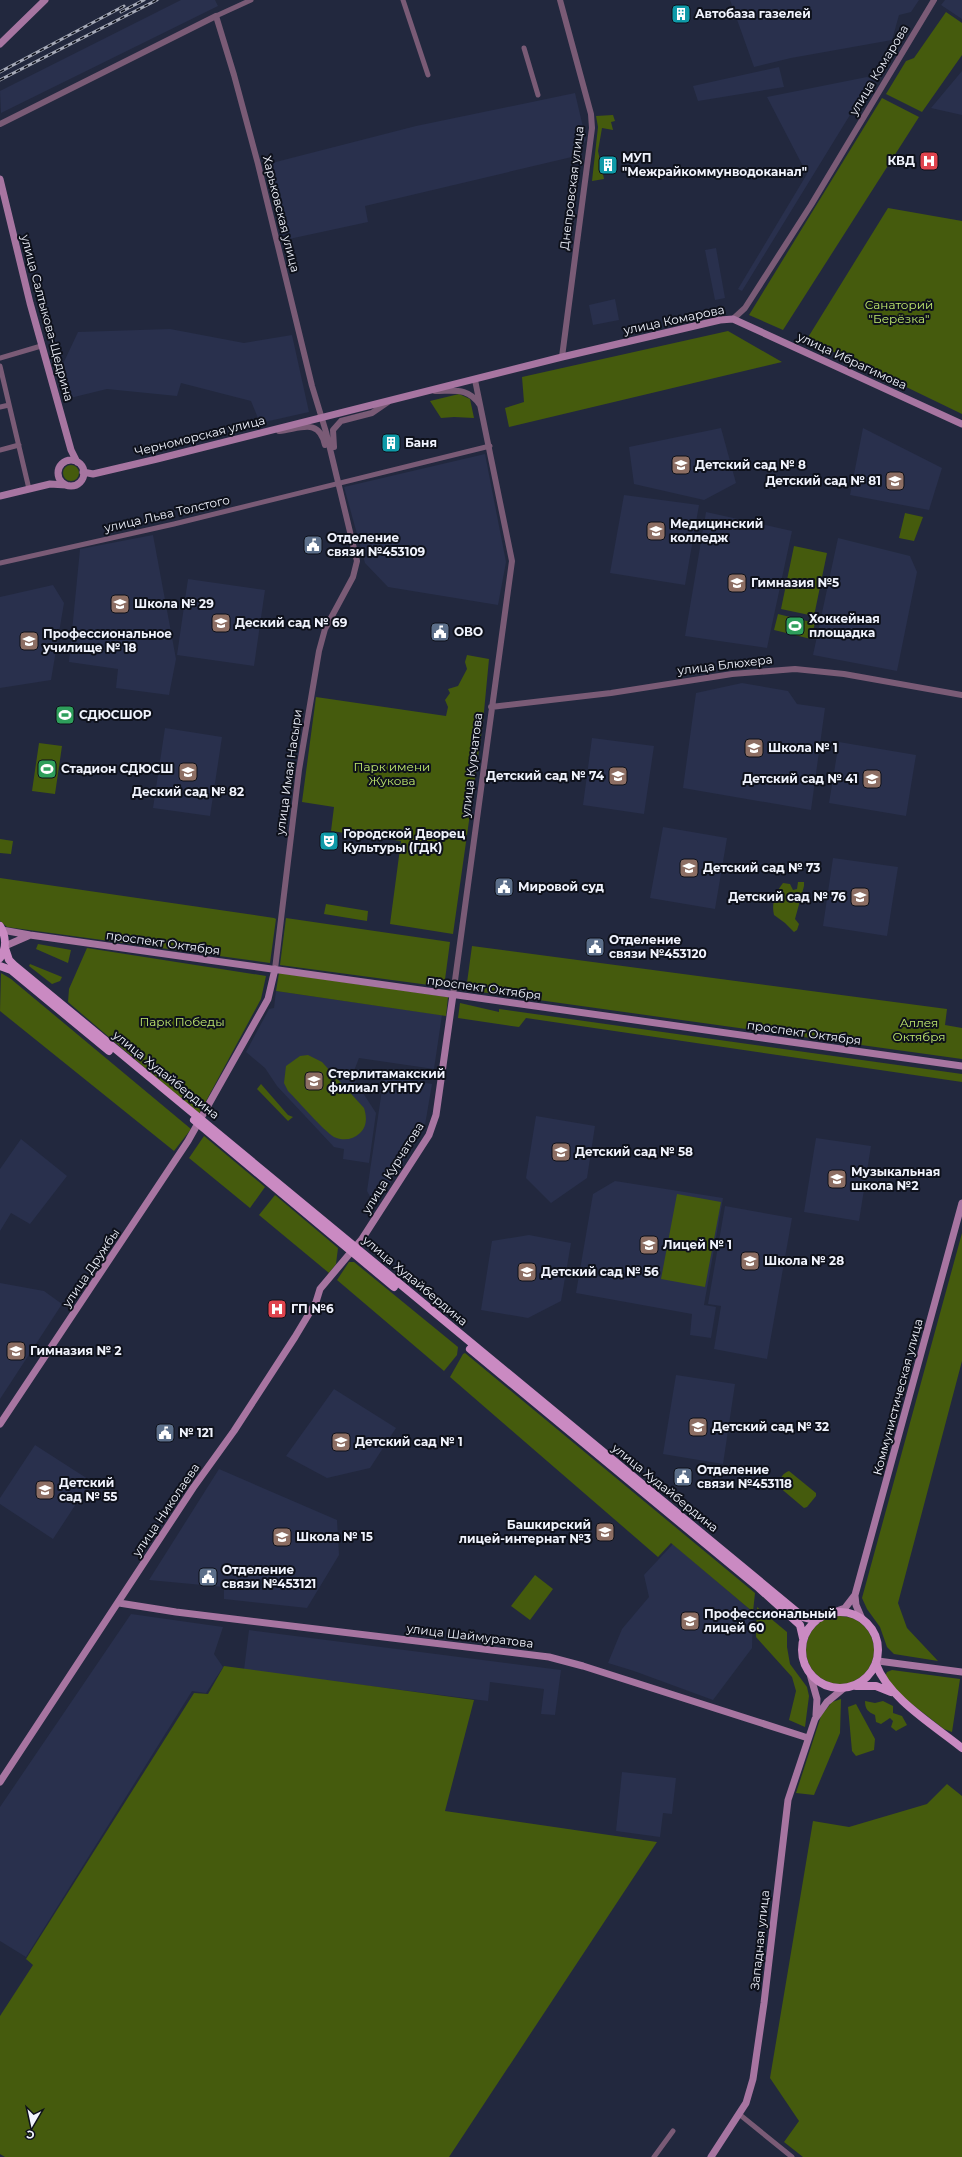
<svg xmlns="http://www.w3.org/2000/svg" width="962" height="2157" font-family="Montserrat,sans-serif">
<rect width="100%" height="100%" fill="#22283e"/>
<path fill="#29304d" d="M181,0h34l3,6 -217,107 -1,-22z
M730,0h189l-8,12 -12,3 -7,25 -101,18 -37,9z
M945,0h17v19l-21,-14z
M779,67l5,20 -86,14 -5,-15z
M962,71v44l-31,-7z
M867,77l5,2 -130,212 -4,-2 69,-115 -40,-77z
M575,93l11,47 -10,16 -211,50 3,16 -79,17 -21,-75 148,-38z
M716,248l9,50 -10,2 -10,-50z
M615,299l4,21 -26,5 -4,-20z
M170,329l74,14 48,-8 17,77 -49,11 -9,-22 -70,-18 -4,13 -70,-7 -37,9 -7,-34 15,-32z
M721,428l15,55 -32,17 -70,-16 -5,-37z
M863,428l79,40 -13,42 -79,-15z
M485,454l21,108 -8,43 -110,-18 -23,-24 -21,-76z
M624,495l75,10 -14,80 -75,-12z
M706,512l86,19 -25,117 -82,-12z
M153,535l23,124 -7,36 -53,-7 2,-19 -49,-7 11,-113z
M838,538l72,18 7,16 -20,99 -84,-16z
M188,579l77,11 -11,76 -77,-11z
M53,585l11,18 -13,77 -51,8v-91z
M742,683l46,8 9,13 28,4 -14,102 -128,-22 13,-95z
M165,728l57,9 -12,79 -57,-8z
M592,738l62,8 -10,68 -61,-9z
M839,742l77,13 -10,61 -77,-13z
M663,827l64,11 -12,71 -65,-11z
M833,858l65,9 -11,69 -64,-10z
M276,991l166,24 -8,54 -75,-11 -7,18 24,37 -7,50 -26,-4 1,-10 -10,-2 -57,-61 -12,-18 -19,-16 23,-43 5,-1z
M384,1076l48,8 -7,41 -37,61 -16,14 -5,-9z
M536,1116l59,10 -8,52 -36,25 -25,-25z
M816,1138l55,8 -12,75 -55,-9z
M21,1139l46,37 -37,48 -19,-11 -11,18v-62z
M615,1181l108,17 -19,107 12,2 -5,31 -21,-3 2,-21 -116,-21 17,-99z
M725,1206l67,12 -25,141 -53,-10 7,-43 -13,-2z
M529,1235l42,8 -10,58 -33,17 -47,-8 11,-69z
M0,1283l44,8 18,13 -62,95z
M676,1375l59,9 -12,80 -60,-10z
M334,1389l62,39 -26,40 -43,10 -41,-22z
M35,1445l56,36 -38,58 -53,-35v-6z
M219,1469l118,51 2,35 -32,53 -83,-9v-12l-75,-7z
M673,1544l80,68 -1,36 -39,52 -79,-29 -26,-8 14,-34 27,-32 -5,-22z
M131,1614l92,13 -9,27 9,13 -17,26 -14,-2 -166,266 -26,-16v-134z
M249,1630l312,40 -6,45 -14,-1 3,-25 -54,-7 -2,19 -244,-31z
M622,1772l54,6 -4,36 -9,-1 -3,24 -44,-6z"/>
<path fill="#455b0d" d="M946,12l16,11v32l-40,57 -36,-18 20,-33 8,-3z
M882,98l37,19 -136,213 -34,-15z
M613,115l2,6 -4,1 2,8 -11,-2 -4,23 6,28 -12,2 6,-54 -2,-11z
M888,208l74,13v193l-155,-75z
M728,331l54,31 -273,65 -4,-19 19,-6 -2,-25z
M459,394l11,5 4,19 -20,-1 -13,1 -11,-17z
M63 473a8 8 0 1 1 16 0a8 8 0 1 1-16 0Z
M905,513l18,4 -9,24 -15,-3z
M794,546l33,7 -13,63 -33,-7z
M778,614l37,9 -4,16 -37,-9z
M467,655l22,4 -6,63 -30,212 -63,-10 11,-83 -70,-10 3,-24 -32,-5 14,-105 130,19 2,-9 -3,-7 5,-7 -2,-4 10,-3 9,-17 -2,-7z
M39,743l23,3 -7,48 -23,-3z
M0,839l13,2 -2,13 -11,-1z
M0,878l274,40 2,1 -6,44 -263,-36 -7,-6z
M798,882h6v4l-9,33 4,5 -2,6 -3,2 -9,-9 -11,-8c-3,-12 2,-23 9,-32l7,1 3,6 4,-1z
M326,904l42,7 -1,10 -43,-7z
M286,918l164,24 -6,45 -164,-22z
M38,944l33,6 -3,13 -32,-14z
M472,946l475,63 -2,16 17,3v31l-496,-69z
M87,948l179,28 -5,23 -62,115 -131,-112 1,-13z
M30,964l32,13 -2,4 -8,3 -23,-18z
M1,973l10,6 180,150 -17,22 -174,-140z
M279,973l169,24 -2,19 -170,-25z
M460,1003l39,9v-3l463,65v8l-436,-64 -7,9 -61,-9z
M308,1055l14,7 42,46c3,9 3,19 -4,25 -7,7 -17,8 -26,4 -11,-7 -35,-35 -46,-46l-4,-8 2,-17 14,-10z
M261,1084l27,31 5,2 -5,4 -31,-32z
M204,1136l61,51 -15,21 -61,-50z
M677,1194l44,8 -16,85 -44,-8z
M275,1195l63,53 -2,16 -7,9 -70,-58z
M962,1233v128l-64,242 9,25 31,33 -44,-7 -7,-7 -7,-20 -13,-18 -5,-11z
M349,1262h5l104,85 -1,8 -13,16 -107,-91z
M465,1353l290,240 -2,19 -82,-69 -13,14 -208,-180 13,-23z
M789,1471l27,22v3l-9,11 -3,1 -26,-22c0,-6 6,-14 11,-15z
M535,1575l18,14 -23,31 -19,-14z
M757,1607l30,25v15l3,17 17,23 2,9 -4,31 -16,-7 7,-29 -4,-14 -36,-40z
M806 1650a34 34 0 1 1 68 0a34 34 0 1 1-68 0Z
M224,1666l250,34 -29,111 212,31 -208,315h-444l-5,-3v-138l33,-51 -7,-6 168,-266 14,1z
M892,1670l68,9 -8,53 -8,-3 -49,-38 -10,-15 2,-4z
M841,1699l-1,34 -26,62 -18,-2 25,-77 11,-14z
M865,1701l10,2 8,-2 10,5v7l9,3 5,9 -11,6 -5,-4 2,-6 -3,-3 -9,6 -5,-2 -1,-7c-7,-3 -10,-6 -10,-14z
M856,1704l19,35 -1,11 -18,6 -4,-5 -4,-44z
M947,1784l15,12v361h-159l-19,-15 15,-21 -29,-43 43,-257 36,6 78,-23z"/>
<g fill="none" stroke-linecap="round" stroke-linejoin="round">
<path stroke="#7a5b76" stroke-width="5" d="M403,0l25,75
M216,16l35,-16
M524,48l14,47
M0,358l41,-12
M0,366l29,123
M0,407l9,-2
M0,450l19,-5
M0,563l174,-39 316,-78
M739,2114l53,43
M654,2157l19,-26"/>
<path stroke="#7a5b76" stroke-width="6" d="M560,0l31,114 1,14 -30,229
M0,124l216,-108 18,59 24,89 54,222 14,46 31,129 -4,16 -28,52 -6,22 -20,119 -24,199
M733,319l12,-11 66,-103 123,-205
M435,391c20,0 33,-4 45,14
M279,431c21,-2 40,-14 46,14
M334,447l-1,-17 8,-9 31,-8 16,-11
M491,707l120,-14 121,-19 63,-5 49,5 118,21
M453,995l59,-434 -37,-181"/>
<path stroke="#a775a1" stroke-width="7" d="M0,44l45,-44
M0,179l30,124 41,147 6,12
M58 473a13 13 0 1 1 26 0a13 13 0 1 1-26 0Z
M83,472l10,2 64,-15 405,-102 158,-37 13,-1 229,105
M0,496l50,-12 16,1
M2,930l28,5 932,131
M5,946l23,-10
M0,1424l188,-283 80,-142 7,-30
M855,1596l1,9 6,14
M119,1603l57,9 373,45 34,9 225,72
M834,1612l11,-4 10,-13 107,-392
M878,1661l84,11
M810,1674l7,25 -1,16
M0,1782l193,-294 41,-57 61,-94 21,-35 4,-13 42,-50 67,-104 7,-20 17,-120
M711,2157l35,-54 7,-24 11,-76 24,-203 27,-81 12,-17 17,-14"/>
<path stroke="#ca8ac2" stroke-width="8" d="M0,926c6,10 7,22 0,32
M5,948l4,12 5,5 789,652 8,2 9,-1
M0,966l11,4 98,81
M194,1120l200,167
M470,1349l289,239 41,37 3,13
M802 1650a38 38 0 1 1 76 0a38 38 0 1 1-76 0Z
M876,1664c12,34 59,62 86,84
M856,1686h20l15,6"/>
<defs>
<path id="rail" d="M121,12l23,-12
M0,72l124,-66
M0,80l157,-80"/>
</defs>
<use href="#rail" stroke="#a6aab8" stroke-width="3"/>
<use href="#rail" stroke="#0e111b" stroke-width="1.5" stroke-dasharray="4.5" stroke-linecap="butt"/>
</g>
<defs>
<symbol id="building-square" viewBox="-11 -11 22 22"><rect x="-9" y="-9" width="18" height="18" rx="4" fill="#0f9aa8" stroke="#0e111b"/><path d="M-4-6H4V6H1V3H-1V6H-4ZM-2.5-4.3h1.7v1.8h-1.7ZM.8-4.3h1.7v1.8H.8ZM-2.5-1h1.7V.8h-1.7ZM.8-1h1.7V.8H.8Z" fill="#fff"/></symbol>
<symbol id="hospital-square" viewBox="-11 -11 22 22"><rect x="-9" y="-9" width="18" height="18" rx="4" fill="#e0444e" stroke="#0e111b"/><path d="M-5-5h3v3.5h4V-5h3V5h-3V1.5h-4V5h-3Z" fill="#fff"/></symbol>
<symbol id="school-square" viewBox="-11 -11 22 22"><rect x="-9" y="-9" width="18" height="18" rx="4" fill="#8d6e63" stroke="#0e111b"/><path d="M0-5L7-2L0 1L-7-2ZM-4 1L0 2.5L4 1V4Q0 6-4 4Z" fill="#fff"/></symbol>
<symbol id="university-square" viewBox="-11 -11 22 22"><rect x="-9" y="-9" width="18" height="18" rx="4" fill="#8d6e63" stroke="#0e111b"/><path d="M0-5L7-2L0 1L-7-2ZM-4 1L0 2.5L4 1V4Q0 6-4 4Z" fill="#fff"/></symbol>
<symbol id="civic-square" viewBox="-11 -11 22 22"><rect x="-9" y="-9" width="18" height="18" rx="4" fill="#5c6f8a" stroke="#0e111b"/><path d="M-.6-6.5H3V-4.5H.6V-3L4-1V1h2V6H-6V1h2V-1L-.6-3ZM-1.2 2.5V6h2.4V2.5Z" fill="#fff"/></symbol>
<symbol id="stadium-square" viewBox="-11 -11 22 22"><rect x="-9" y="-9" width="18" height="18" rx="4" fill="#2e9e5b" stroke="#0e111b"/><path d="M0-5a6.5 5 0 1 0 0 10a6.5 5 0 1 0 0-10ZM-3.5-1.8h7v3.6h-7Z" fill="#fff"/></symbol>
<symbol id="theatre-square" viewBox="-11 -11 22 22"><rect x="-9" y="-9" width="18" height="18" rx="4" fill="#0f9aa8" stroke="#0e111b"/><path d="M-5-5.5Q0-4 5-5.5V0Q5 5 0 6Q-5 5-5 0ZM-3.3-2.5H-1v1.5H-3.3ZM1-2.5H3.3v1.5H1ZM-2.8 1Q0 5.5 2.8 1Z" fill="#fff"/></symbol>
</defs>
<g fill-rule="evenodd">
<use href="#building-square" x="670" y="3" width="22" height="22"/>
<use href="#hospital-square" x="918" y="150" width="22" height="22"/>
<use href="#building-square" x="597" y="154" width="22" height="22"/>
<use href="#building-square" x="380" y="432" width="22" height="22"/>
<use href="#school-square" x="670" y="454" width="22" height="22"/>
<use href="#school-square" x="884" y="470" width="22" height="22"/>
<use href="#university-square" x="645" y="520" width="22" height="22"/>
<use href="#civic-square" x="302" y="534" width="22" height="22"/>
<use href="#school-square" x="726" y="572" width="22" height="22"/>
<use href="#school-square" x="109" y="593" width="22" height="22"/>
<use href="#school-square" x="210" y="612" width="22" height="22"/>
<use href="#stadium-square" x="784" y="615" width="22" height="22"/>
<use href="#civic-square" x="429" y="621" width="22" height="22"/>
<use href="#university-square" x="18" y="630" width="22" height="22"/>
<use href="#stadium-square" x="54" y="704" width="22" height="22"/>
<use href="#school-square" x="743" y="737" width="22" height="22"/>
<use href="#stadium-square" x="36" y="758" width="22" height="22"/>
<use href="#school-square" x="177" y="761" width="22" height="22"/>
<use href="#school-square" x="607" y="765" width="22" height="22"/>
<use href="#school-square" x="861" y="768" width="22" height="22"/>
<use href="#theatre-square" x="318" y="830" width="22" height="22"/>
<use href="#school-square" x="678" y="857" width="22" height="22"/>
<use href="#civic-square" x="493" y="876" width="22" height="22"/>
<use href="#school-square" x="849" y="886" width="22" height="22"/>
<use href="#civic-square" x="584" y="936" width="22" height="22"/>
<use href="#university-square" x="303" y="1070" width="22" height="22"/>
<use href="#school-square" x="550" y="1141" width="22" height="22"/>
<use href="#school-square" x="826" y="1168" width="22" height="22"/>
<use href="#school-square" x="638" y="1234" width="22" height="22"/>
<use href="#school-square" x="739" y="1250" width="22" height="22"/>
<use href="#school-square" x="516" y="1261" width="22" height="22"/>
<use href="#hospital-square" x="266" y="1298" width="22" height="22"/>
<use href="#school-square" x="5" y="1340" width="22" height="22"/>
<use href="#school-square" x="687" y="1416" width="22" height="22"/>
<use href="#civic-square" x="154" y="1422" width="22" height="22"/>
<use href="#school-square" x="330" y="1431" width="22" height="22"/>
<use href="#civic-square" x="672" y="1466" width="22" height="22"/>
<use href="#school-square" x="34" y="1479" width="22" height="22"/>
<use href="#school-square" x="594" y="1521" width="22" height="22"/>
<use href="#school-square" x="271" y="1526" width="22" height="22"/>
<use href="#civic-square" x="197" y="1566" width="22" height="22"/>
<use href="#university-square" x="679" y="1610" width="22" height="22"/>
</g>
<g text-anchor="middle" stroke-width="4" stroke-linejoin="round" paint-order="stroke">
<g font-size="12" font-weight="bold" fill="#f0f3fd" stroke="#0e111b" text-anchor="start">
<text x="695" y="18">Автобаза газелей</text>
<text x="622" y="162">МУП<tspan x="622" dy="14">"Межрайкоммунводоканал"</tspan></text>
<text x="915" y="165" text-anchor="end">КВД</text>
<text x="405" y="447">Баня</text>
<text x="695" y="469">Детский сад № 8</text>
<text x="881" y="485" text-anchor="end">Детский сад № 81</text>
<text x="670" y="528">Медицинский<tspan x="670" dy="14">колледж</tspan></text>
<text x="327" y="542">Отделение<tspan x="327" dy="14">связи №453109</tspan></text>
<text x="751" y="587">Гимназия №5</text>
<text x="134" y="608">Школа № 29</text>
<text x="809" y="623">Хоккейная<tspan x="809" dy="14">площадка</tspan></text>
<text x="235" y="627">Деский сад № 69</text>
<text x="454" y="636">ОВО</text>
<text x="43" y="638">Профессиональное<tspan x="43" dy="14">училище № 18</tspan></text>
<text x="79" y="719">СДЮСШОР</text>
<text x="768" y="752">Школа № 1</text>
<text x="61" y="773">Стадион СДЮСШ</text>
<text x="604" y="780" text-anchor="end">Детский сад № 74</text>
<text x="858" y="783" text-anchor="end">Детский сад № 41</text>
<text x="188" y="796" text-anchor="middle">Деский сад № 82</text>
<text x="343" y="838">Городской Дворец<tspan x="343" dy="14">Культуры (ГДК)</tspan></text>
<text x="703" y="872">Детский сад № 73</text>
<text x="518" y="891">Мировой суд</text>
<text x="846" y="901" text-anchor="end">Детский сад № 76</text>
<text x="609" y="944">Отделение<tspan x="609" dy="14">связи №453120</tspan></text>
<text x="328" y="1078">Стерлитамакский<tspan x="328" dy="14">филиал УГНТУ</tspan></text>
<text x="575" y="1156">Детский сад № 58</text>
<text x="851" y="1176">Музыкальная<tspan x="851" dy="14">школа №2</tspan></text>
<text x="663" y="1249">Лицей № 1</text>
<text x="764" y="1265">Школа № 28</text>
<text x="541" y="1276">Детский сад № 56</text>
<text x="291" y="1313">ГП №6</text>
<text x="30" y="1355">Гимназия № 2</text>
<text x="712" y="1431">Детский сад № 32</text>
<text x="179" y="1437">№ 121</text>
<text x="355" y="1446">Детский сад № 1</text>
<text x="697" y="1474">Отделение<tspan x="697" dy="14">связи №453118</tspan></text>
<text x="59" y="1487">Детский<tspan x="59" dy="14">сад № 55</tspan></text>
<text x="591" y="1529" text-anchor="end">Башкирский<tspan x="591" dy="14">лицей-интернат №3</tspan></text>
<text x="296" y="1541">Школа № 15</text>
<text x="222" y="1574">Отделение<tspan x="222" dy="14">связи №453121</tspan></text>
<text x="704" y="1618">Профессиональный<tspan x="704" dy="14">лицей 60</tspan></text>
</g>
<g font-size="12" fill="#f0f3fd" stroke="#0e111b">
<text transform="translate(879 70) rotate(-59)" y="4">улица Комарова</text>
<text transform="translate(572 188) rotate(-83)" y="4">Днепровская улица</text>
<text transform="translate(281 214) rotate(76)" y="4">Харьковская улица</text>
<text transform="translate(47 318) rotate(75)" y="4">улица Салтыкова-Щедрина</text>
<text transform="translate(674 320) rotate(-12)" y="4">улица Комарова</text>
<text transform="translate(852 361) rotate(25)" y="4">улица Ибрагимова</text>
<text transform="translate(200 436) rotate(-14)" y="4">Черноморская улица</text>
<text transform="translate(167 514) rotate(-13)" y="4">улица Льва Толстого</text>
<text transform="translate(725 665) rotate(-7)" y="4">улица Блюхера</text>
<text transform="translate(472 765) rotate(-83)" y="4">улица Курчатова</text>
<text transform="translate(289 772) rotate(-82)" y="4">улица Имая Насыри</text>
<text transform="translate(163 943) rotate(8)" y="4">проспект Октября</text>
<text transform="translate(484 988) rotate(8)" y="4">проспект Октября</text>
<text transform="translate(804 1033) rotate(8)" y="4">проспект Октября</text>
<text transform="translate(166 1075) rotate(39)" y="4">улица Худайбердина</text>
<text transform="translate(393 1168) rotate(-58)" y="4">улица Курчатова</text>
<text transform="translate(91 1268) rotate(-56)" y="4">улица Дружбы</text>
<text transform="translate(415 1281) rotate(40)" y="4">улица Худайбердина</text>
<text transform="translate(898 1397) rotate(-75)" y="4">Коммунистическая улица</text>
<text transform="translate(665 1488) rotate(39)" y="4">улица Худайбердина</text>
<text transform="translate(166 1510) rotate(-56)" y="4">улица Николаева</text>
<text transform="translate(470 1636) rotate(7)" y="4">улица Шаймуратова</text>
<text transform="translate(760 1940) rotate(-84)" y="4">Западная улица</text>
</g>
<g font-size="12" fill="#c0e96f" stroke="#0e111b">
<text x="899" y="309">Санаторий<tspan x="899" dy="14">"Берёзка"</tspan></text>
<text x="392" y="771">Парк имени<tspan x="392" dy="14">Жукова</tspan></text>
<text x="182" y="1026">Парк Победы</text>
<text x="919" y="1027">Аллея<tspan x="919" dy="14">Октября</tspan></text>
</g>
</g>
<g transform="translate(32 2125) rotate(189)" stroke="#0e111b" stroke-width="3" paint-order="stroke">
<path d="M0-3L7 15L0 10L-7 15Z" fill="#f0f3fd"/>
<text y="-6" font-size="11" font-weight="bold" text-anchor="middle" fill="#f0f3fd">С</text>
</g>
</svg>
